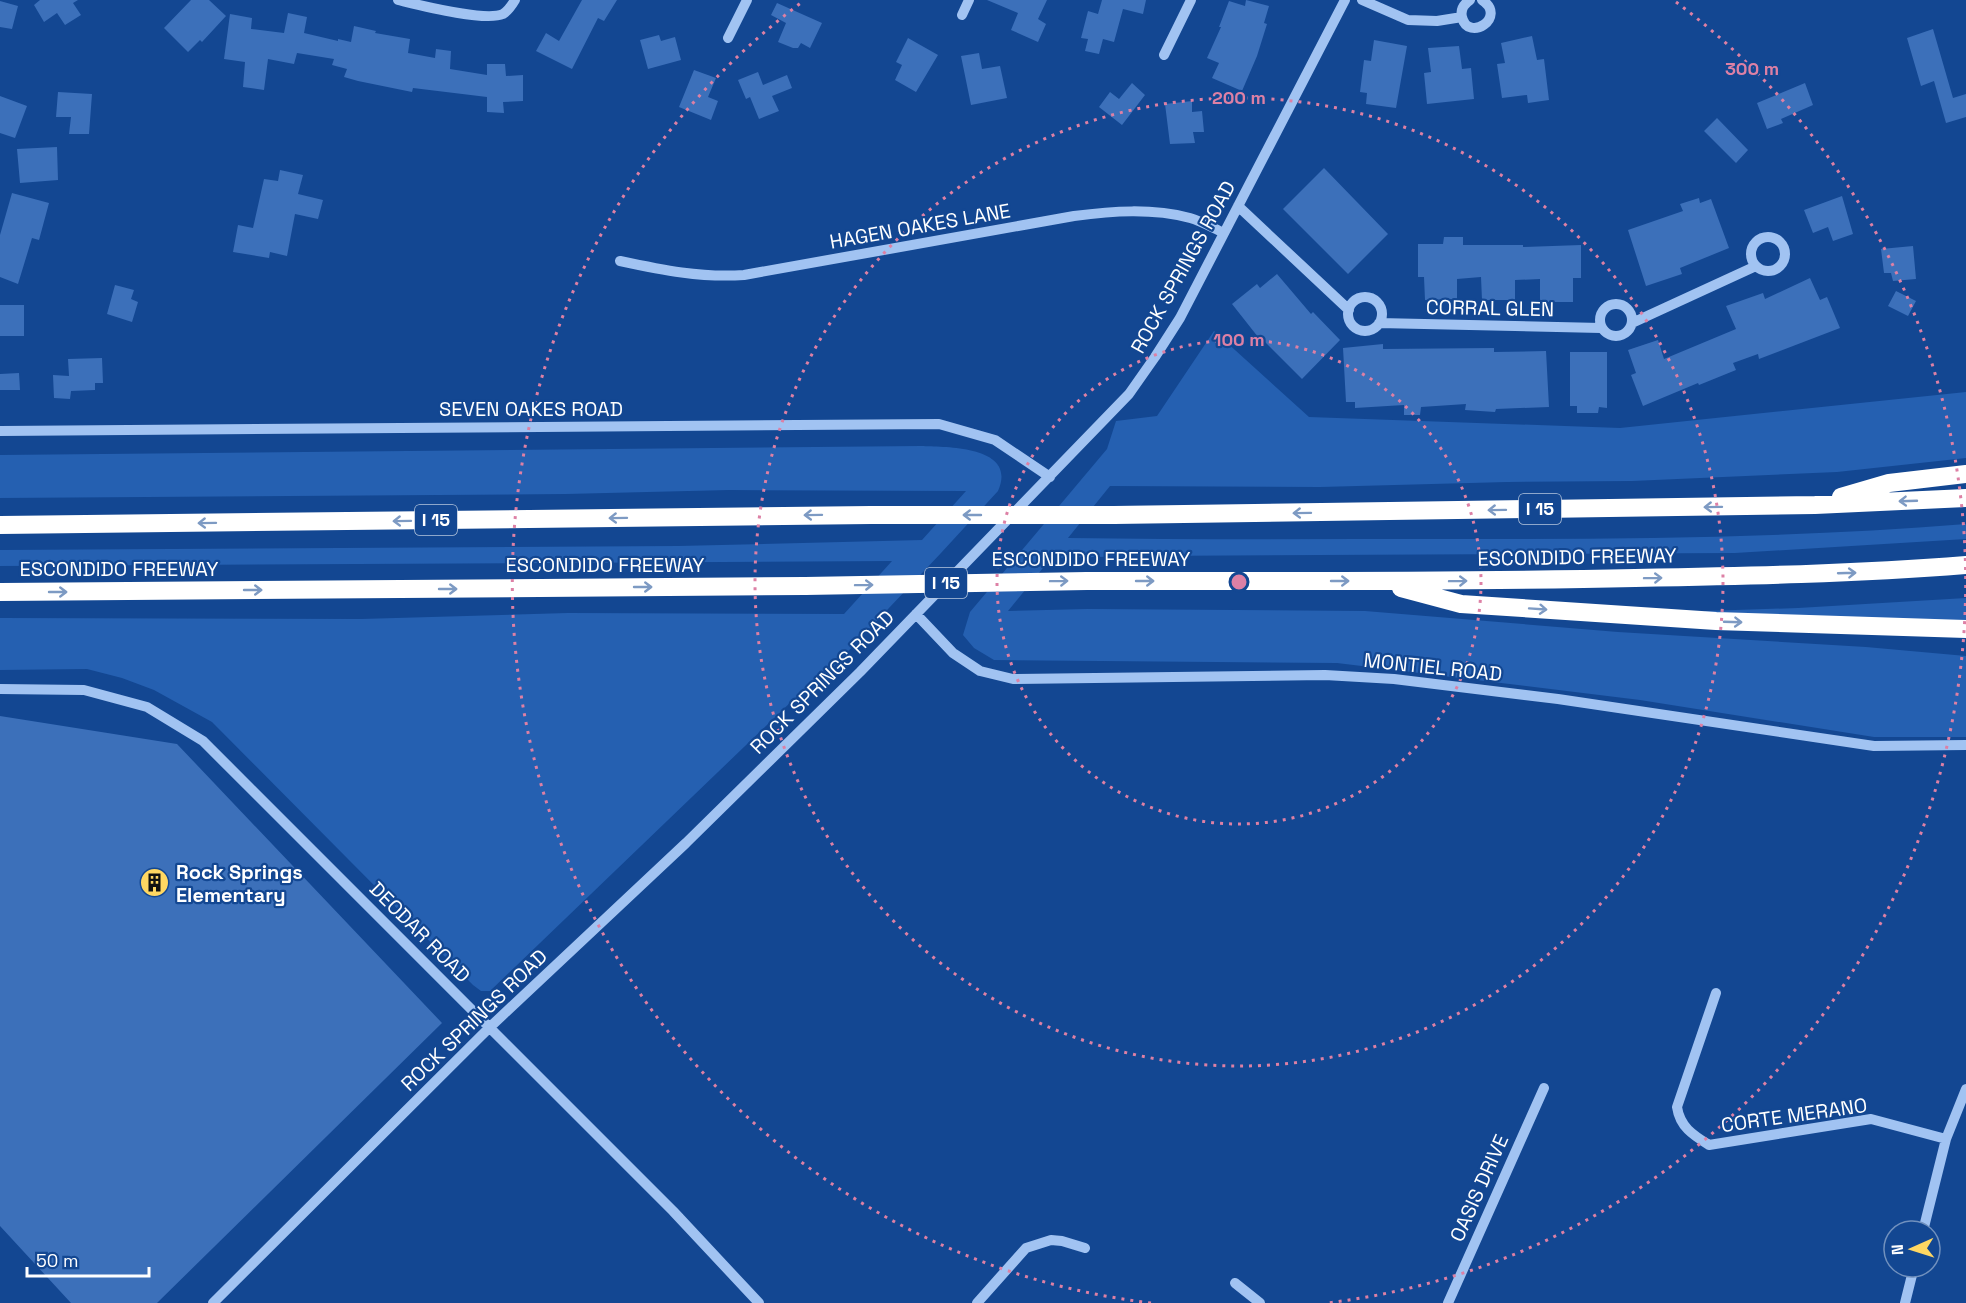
<svg xmlns="http://www.w3.org/2000/svg" width="1966" height="1303" font-family="'Space Grotesk',sans-serif">
<rect width="100%" height="100%" fill="#134792"/>
<path fill="#2560b1" d="M1214,331l95,86 311,11 346,-36v66l-129,14 -205,9 -125,1 -187,5 -210,-1 -42,52c127,2 254,1 381,1 173,0 345,-1 517,-15v15l-231,14 -594,3 -90,2 -43,53 79,-2 278,2 253,21 248,15 100,9v81h-92l-234,-37 -303,-37 -343,-3 -20,-12 -11,-13 7,-23 137,-163 9,-28 41,-5z
M921,446c26,1 97,0 77,45l-57,62 -122,129 -25,17 -304,292h-9l-8,-6 -261,-263 -58,-32 -32,-12 -35,-9 -87,1v-52l361,1 207,-6 276,1 48,-53 -892,5v-16l678,-4 244,-6 44,-49 -237,-1 -163,4 -566,4v-43z
M1966,598v24l-263,-8 2,-3 93,-3z"/>
<path fill="#3c70ba" d="M40,0h38l-5,3 8,12 -16,10 -8,-12 -13,9 -10,-17z
M191,0h18l17,16 -24,26 -2,-2 -12,12 -24,-24z
M582,0h35l-13,21 -6,-3 -26,51 -36,-18 10,-18 13,8z
M987,0h60l-9,19 8,5 -8,18 -27,-12 7,-17z
M1102,0h44l-3,14 -20,-5 -9,33 -11,-3 -4,15 -14,-3 3,-12 -7,-1 7,-27 10,3z
M1246,0l23,6 -5,17 3,1 -10,32 -15,35 -30,-13 7,-15 -12,-5 14,-31h-2l10,-26 16,5z
M0,1l18,5 -6,23 -12,-2z
M777,3l45,20 -12,25 -9,-5 -3,5h-5l-15,-6 8,-19 -15,-8z
M288,13l19,4 -3,16 34,8v-2l13,3 3,-16 22,5 -1,2 35,6 -2,14 27,5 1,-9 15,2 -1,18 37,6v-11h18l1,12 17,-1v26l-20,1 1,11 -17,-1v-15l-74,-9 -1,4 -54,-11 -14,-4 3,-8 -15,-4 2,-6 -37,-6 -3,11 -26,-5 -4,31 -21,-3 2,-25 -21,-3 6,-45 22,4 -1,11 33,4z
M1933,29l20,69 13,-4v23l-20,6 -12,-42 -13,5 -14,-48z
M659,35l2,6 14,-4 6,23 -33,9 -8,-29z
M1532,36l5,24 7,-1 5,41 -21,3 -1,-8 -25,3 -5,-34 8,-1 -4,-20z
M908,38l30,17 -22,37 -21,-12 7,-15 -6,-3z
M1374,40l33,6 -11,62 -30,-4 1,-11 -7,-1 4,-32 7,1z
M1459,46l3,23 9,-1 3,31 -47,5 -3,-31 7,-1 -3,-24z
M979,53l3,16 18,-3 7,32 -36,7 -10,-49z
M694,70l22,8 -8,19 10,4 -7,19 -32,-13z
M758,72l5,13 24,-10 5,13 -20,8 7,15 -20,8 -9,-22 -4,2 -8,-19z
M1132,83l13,12 -23,30 -23,-18 11,-15 9,7z
M1805,83l8,22 -32,14 2,4 -16,6 -10,-26z
M58,92l34,2 -3,40h-20l2,-17h-15z
M0,96l27,10 -12,32 -15,-5z
M1192,101v11l10,-1 2,21h-11l2,11 -25,1 -5,-40z
M1717,118l31,32 -12,13 -32,-32z
M57,147l1,33 -38,3 -3,-34z
M1324,168l64,66 -40,40 -65,-65z
M280,170l23,5 -5,19 25,6 -5,19 -23,-5 -8,42 -17,-4 -1,6 -36,-6 5,-27 15,3 11,-49 14,2z
M12,193l37,10 -10,37 -7,-2 -14,46 -18,-7v-42z
M1842,196l11,38 -20,7 -5,-14 -15,6 -9,-23z
M1699,198l1,5 11,-4 18,49 -49,20 2,6 -36,12 -18,-56 55,-19 -3,-7z
M1444,237h19v8h60v2l58,-2v33h-8v24h-33v-23l-25,1v20h-33l-1,-23 -24,2v20l-32,1 -1,-23h-6v-33h25z
M1913,246l3,33 -23,2 -2,-8h-7l-3,-24z
M1277,274l34,40 2,-2 27,28 -38,39 -38,-38 -2,1 -30,-38 25,-20 3,4z
M1810,278l10,22 7,-3 13,31 -81,31 -1,-5 -25,9 3,7 -37,15 -1,-2 -55,23 -12,-31 5,-2 -8,-23 30,-10 6,19 72,-30 -10,-23 37,-13 2,6z
M115,285l19,5 -3,9 7,3 -6,20 -25,-8z
M1896,291l20,10 -8,15 -20,-10z
M0,305h24v31h-24z
M1383,344v5l111,-1v4l52,-1 3,56 -53,2 -1,3 -30,-2 1,-6 -45,3 -1,8h-16v-10l-49,3v-6h-9l-3,-54z
M1570,352h37v56l-8,-1 -1,6h-21v-7h-7z
M102,358l1,25h-8v7l-24,1 -1,8 -16,-1 -1,-23 16,1 -1,-17z
M19,373l1,17h-20v-16z
M0,716l177,28 265,279 -285,280h-86l-71,-77z"/>
<g fill="none" stroke-linecap="round" stroke-linejoin="round">
<path stroke="#a1c3f2" stroke-width="10" d="M398,0c21,5 87,22 105,14 5,-3 9,-9 12,-14
M1362,0l46,20 29,1 25,-4
M1470,0c-6,4 -10,9 -8,17 6,26 46,0 20,-17
M962,15l7,-15
M728,38l19,-38
M1164,55l27,-55
M1238,206l111,104
M1751 254a17 17 0 1 1 34 0a17 17 0 1 1-34 0Z
M620,261c42,9 81,17 124,14l330,-59c38,-5 78,-8 116,2 11,3 23,10 34,15
M1348 314a17 17 0 1 1 34 0a17 17 0 1 1-34 0Z
M1600 320a16 16 0 1 1 32 0a16 16 0 1 1-32 0Z
M1379,323l222,5
M1632,323l124,-57
M0,431l939,-7 56,16 55,37
M916,614l37,39 27,18 33,8 312,-4 69,4 164,20 316,47 92,-1
M0,689l84,1 63,17 56,34 470,470 86,92
M1716,993l-39,114c3,20 16,28 32,38l162,-26 75,20
M1923,1231l23,-92 20,-50
M1235,1283l25,20
M213,1303l277,-276 196,-184 174,-171 269,-278 26,-37 25,-39 165,-318
M977,1303l49,-55 25,-8 11,1 23,7
M1448,1303l96,-215
M1905,1303l9,-36"/>
<path stroke="#fff" stroke-width="18" d="M1841,497l48,-14 77,-9
M1114,515l701,-10 151,-7
M0,525l871,-10
M1087,581c183,0 366,1 548,-3 111,-2 221,-4 331,-13
M1401,588l60,16 255,17 250,8
M0,592l805,-6"/>
<path stroke="#fff" stroke-width="18" d="M871,515h243
M805,586l282,-5"/>
</g>
<defs><path id="oneway-shaft" d="M-6 0H5M1.5-3L5.5 0L1.5 3" fill="none" stroke-width="1.6" stroke-linecap="round" stroke-linejoin="round" transform="scale(1.5)"/></defs>
<g stroke="#7d9ac3">
<use href="#oneway-shaft" transform="translate(1908 501) rotate(178)"/>
<use href="#oneway-shaft" transform="translate(1713 507) rotate(179)"/>
<use href="#oneway-shaft" transform="translate(1497 510) rotate(179)"/>
<use href="#oneway-shaft" transform="translate(1302 513) rotate(179)"/>
<use href="#oneway-shaft" transform="translate(813 515) rotate(179)"/>
<use href="#oneway-shaft" transform="translate(972 515) rotate(-180)"/>
<use href="#oneway-shaft" transform="translate(618 518) rotate(179)"/>
<use href="#oneway-shaft" transform="translate(402 521) rotate(179)"/>
<use href="#oneway-shaft" transform="translate(207 523) rotate(179)"/>
<use href="#oneway-shaft" transform="translate(1847 573) rotate(-2)"/>
<use href="#oneway-shaft" transform="translate(1653 578) rotate(-1)"/>
<use href="#oneway-shaft" transform="translate(1059 581) rotate(-1)"/>
<use href="#oneway-shaft" transform="translate(1145 581)"/>
<use href="#oneway-shaft" transform="translate(1340 581)"/>
<use href="#oneway-shaft" transform="translate(1458 581) rotate(-1)"/>
<use href="#oneway-shaft" transform="translate(864 585) rotate(-1)"/>
<use href="#oneway-shaft" transform="translate(643 587)"/>
<use href="#oneway-shaft" transform="translate(448 589)"/>
<use href="#oneway-shaft" transform="translate(253 590)"/>
<use href="#oneway-shaft" transform="translate(58 592)"/>
<use href="#oneway-shaft" transform="translate(1538 609) rotate(4)"/>
<use href="#oneway-shaft" transform="translate(1733 622) rotate(2)"/>
</g>
<g fill="none" stroke="#dd80a5" stroke-width="3" stroke-dasharray="3 6">
<circle cx="1239" cy="582" r="242"/>
<circle cx="1239" cy="582" r="484"/>
<path d="M1151 1303A726 726 0 0 1 802 2M1676 2A726 726 0 0 1 1327 1303"/>
</g>
<defs>
<symbol id="building-disc" viewBox="-11 -11 22 22"><circle r="9.5" fill="#ffd762" stroke="#134792"/><path d="M-4-6H4V6H1V3H-1V6H-4ZM-2.5-4.3h1.7v1.8h-1.7ZM.8-4.3h1.7v1.8H.8ZM-2.5-1h1.7V.8h-1.7ZM.8-1h1.7V.8H.8Z" fill="#111"/></symbol>
</defs>
<g fill-rule="evenodd">
<use href="#building-disc" x="138" y="866" width="33" height="33"/>
</g>
<g text-anchor="middle" stroke-width="4.5" stroke-linejoin="round" paint-order="stroke">
<g fill="#134792" stroke="#b8c8de" stroke-width="1.5">
<rect x="1519" y="494" width="42" height="30" rx="4.5"/>
<rect x="415" y="505" width="42" height="30" rx="4.5"/>
<rect x="925" y="568" width="42" height="30" rx="4.5"/>
</g>
<g font-size="18" font-weight="bold" fill="#fff">
<text x="1540" y="515">I 15</text>
<text x="436" y="526">I 15</text>
<text x="946" y="589">I 15</text>
</g>
<g font-size="20" fill="#fff" stroke="#134792">
<text transform="translate(920 226) rotate(-10)" y="7">HAGEN OAKES LANE</text>
<text transform="translate(1183 267) rotate(-61)" y="7">ROCK SPRINGS ROAD</text>
<text transform="translate(1490 308) rotate(1)" y="7">CORRAL GLEN</text>
<text x="531" y="416">SEVEN OAKES ROAD</text>
<text transform="translate(1577 557) rotate(-1)" y="7">ESCONDIDO FREEWAY</text>
<text x="1091" y="566">ESCONDIDO FREEWAY</text>
<text x="605" y="572">ESCONDIDO FREEWAY</text>
<text x="119" y="576">ESCONDIDO FREEWAY</text>
<text transform="translate(1433 667) rotate(6)" y="7">MONTIEL ROAD</text>
<text transform="translate(822 682) rotate(-45)" y="7">ROCK SPRINGS ROAD</text>
<text transform="translate(420 932) rotate(45)" y="7">DEODAR ROAD</text>
<text transform="translate(474 1020) rotate(-44)" y="7">ROCK SPRINGS ROAD</text>
<text transform="translate(1794 1115) rotate(-8)" y="7">CORTE MERANO</text>
<text transform="translate(1479 1188) rotate(-66)" y="7">OASIS DRIVE</text>
</g>
<g font-size="20" font-weight="bold" fill="#fff" stroke="#134792" text-anchor="start">
<text x="176" y="879">Rock Springs<tspan x="176" dy="23">Elementary</tspan></text>
</g>
</g>
<circle cx="1239" cy="582" r="9" fill="#dd80a5" stroke="#134792" stroke-width="3"/>
<g font-size="18" text-anchor="middle" font-weight="bold" fill="#dd80a5" stroke="#134792" stroke-width="4.5" stroke-linejoin="round" paint-order="stroke">
<text x="1752" y="75">300 m</text>
<text x="1239" y="104">200 m</text>
<text x="1239" y="346">100 m</text>
</g>
<g transform="translate(1912 1249) rotate(267)"><circle r="28" fill="#134792" stroke="#7191be" stroke-width="1.5"/>
<path d="M0-4.5L10 22L0 15L-10 22Z" fill="#ffd762"/>
<text y="-9" font-size="16" font-weight="bold" text-anchor="middle" fill="#ffffff">N</text>
</g>
<path d="M27 1267v9h122v-9" fill="none" stroke="#ffffff" stroke-width="3"/>
<text x="36" y="1267" font-size="18" fill="#ffffff" stroke="#134792" stroke-width="4.5" paint-order="stroke">50 m</text>
</svg>
